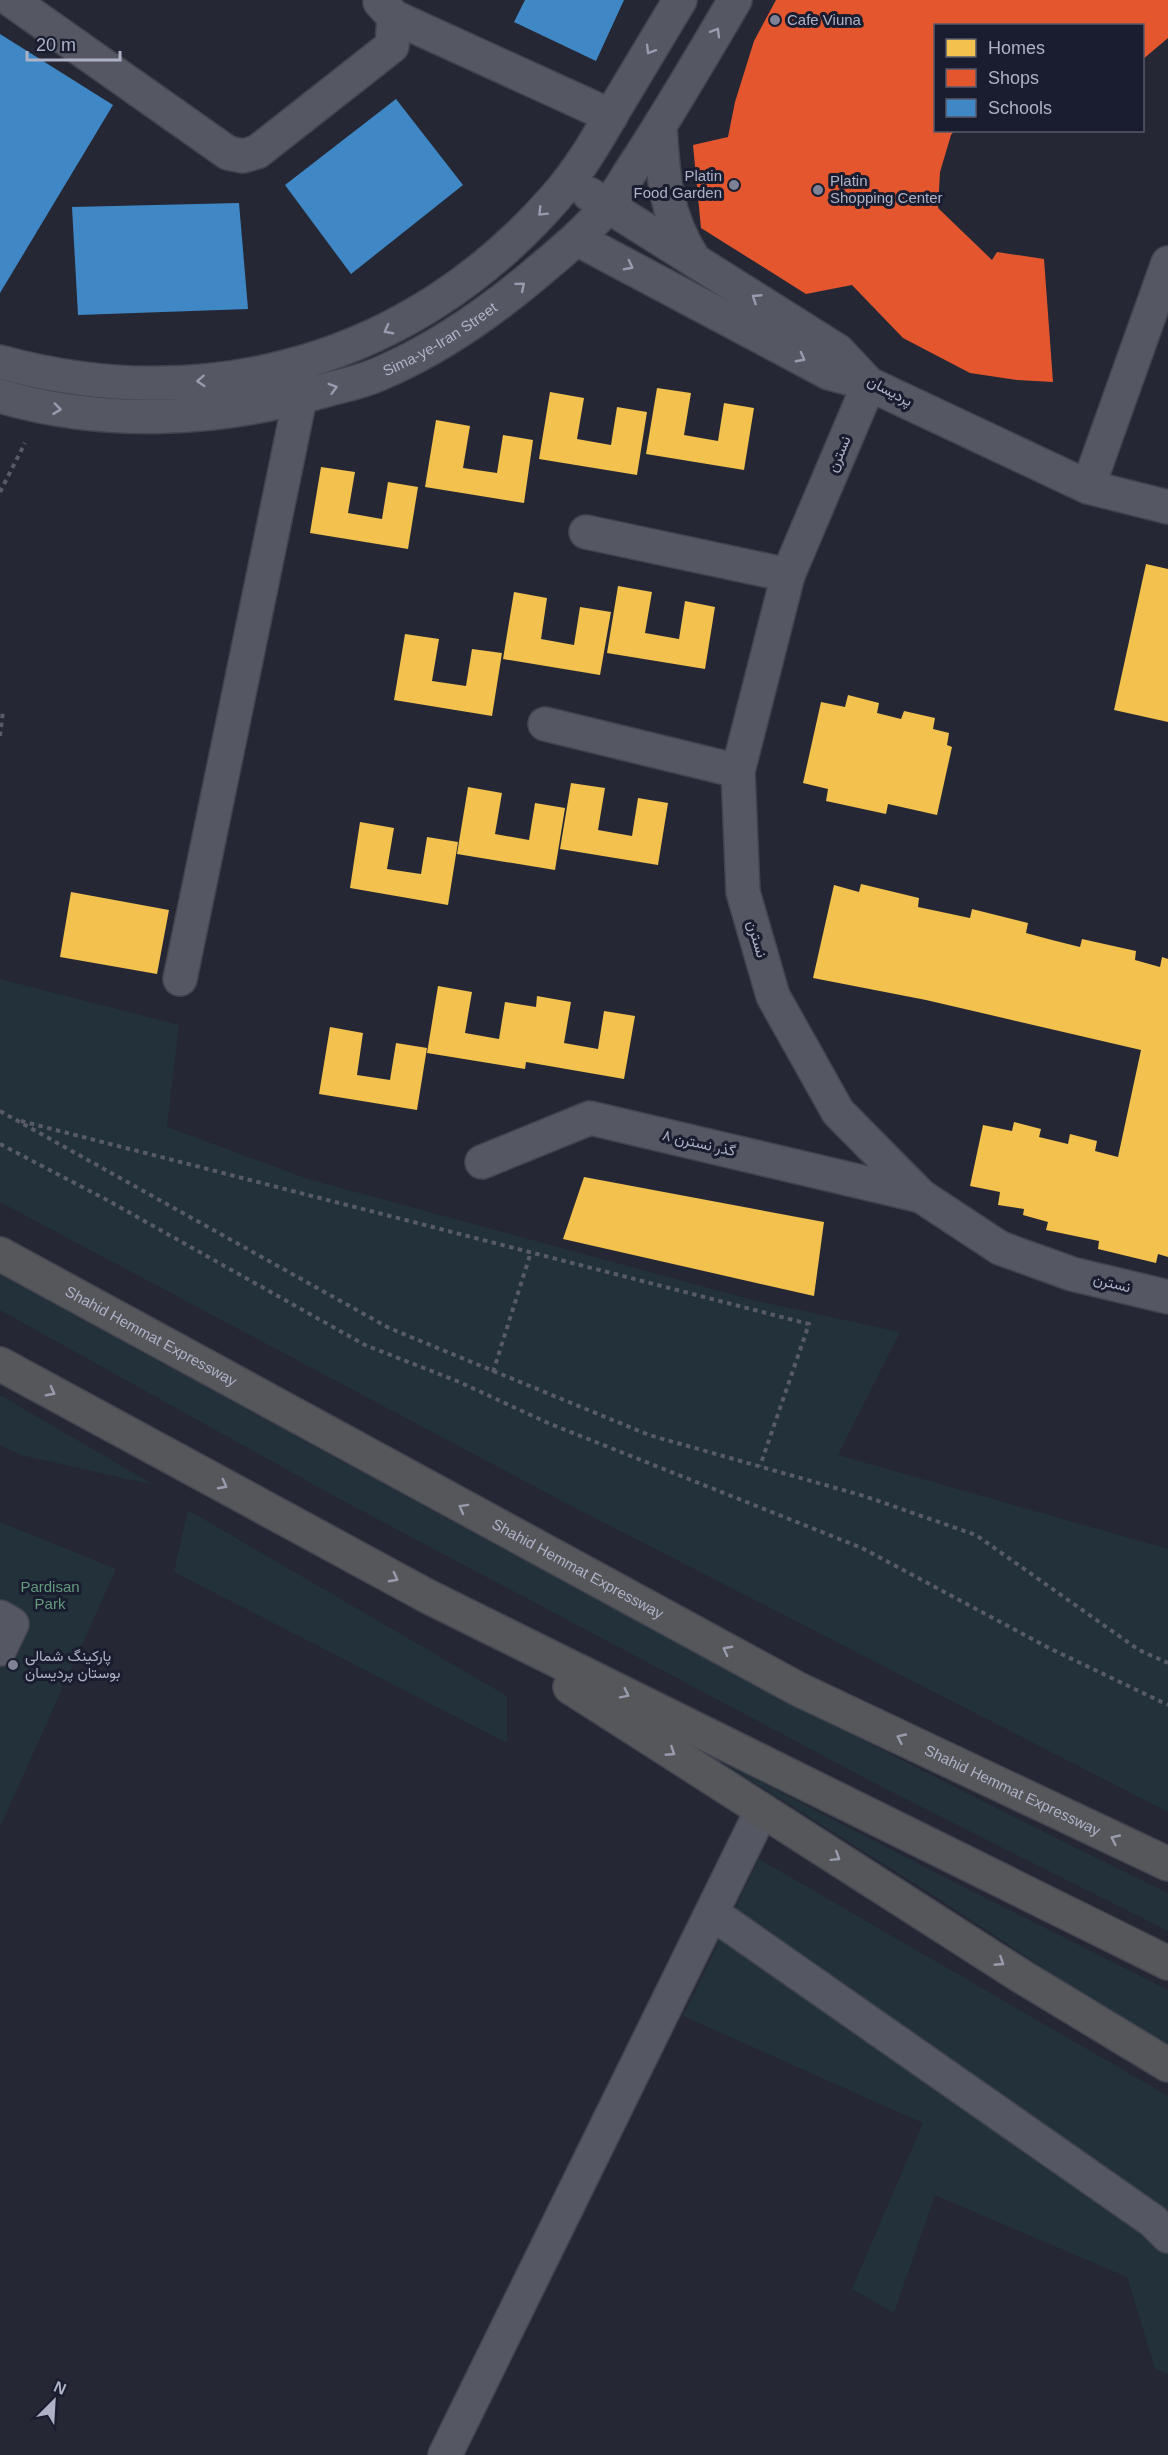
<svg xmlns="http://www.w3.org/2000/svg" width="1168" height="2455" font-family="Arial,Vazirmatn,sans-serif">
<rect width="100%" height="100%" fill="#252834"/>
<path fill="#22313a" d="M0,979l179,46 -12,102 141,52 445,121 147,32 -62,123 330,94v263l-606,-311 -562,-299z
M0,1275c387,210 771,426 1168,618v38l-284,-143 -548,-291 -336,-187z
M0,1395l154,90 -133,-30 -21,-10z
M188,1510l319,186v47l-333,-171z
M0,1522l116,47 -116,258z
M722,1762l224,116 222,112v60l-232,-153z
M759,1859l409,237v279l-13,-7 -28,-91 -192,-82 -41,118 -42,-24 71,-166 -240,-107z"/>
<path fill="#f2c14e" d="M657,388l34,5 -7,42 34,6 6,-38 30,5 -10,62 -98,-16z
M550,392l34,6 -7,41 34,6 6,-38 30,5 -10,63 -98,-16z
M436,420l34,6 -7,42 34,5 6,-38 30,5 -9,63 -99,-16z
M321,467l34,5 -7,41 34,6 6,-37 30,5 -10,62 -98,-16z
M1146,564l22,5v153l-54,-12z
M618,586l34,6 -7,41 34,6 6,-38 30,6 -10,62 -98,-16z
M514,592l33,6 -6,41 33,6 6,-38 31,5 -11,63 -97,-16z
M405,634l34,5 -7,42 34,5 6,-37 30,4 -10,63 -98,-16z
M848,695l31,8 -2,10 24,6 3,-8 31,7 -2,11 16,4 -2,12 5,2 -15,68 -49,-11 -2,10 -60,-13 2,-12 -25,-6 18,-81 24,5z
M571,783l34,5 -7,42 34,6 6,-38 30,5 -10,62 -98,-16z
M468,787l34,6 -7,41 34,6 6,-37 30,5 -10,62 -98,-16z
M360,822l34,6 -7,41 34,5 6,-37 31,5 -10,63 -98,-17z
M861,884l58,14 -1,9 52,11 2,-9 56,14 -2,10 26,7 28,7 2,-8 54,12 -1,9 25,7 2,-10 6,2v298l-10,-3 -2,9 -58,-14 1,-8 -53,-11 2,-8 -25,-7 1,-6 -26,-4 2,-13 -30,-6 13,-61 29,6 2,-9 27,7 -2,8 29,7 2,-10 27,7 -2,10 23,6 23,-107 -215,-50 -113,-22 21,-93 25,7z
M71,892l98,18 -12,64 -97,-17z
M438,986l34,6 -7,41 34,6 6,-37 31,5 1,-11 34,6 -7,41 34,6 6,-38 31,5 -11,63 -98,-17 -1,7 -98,-16z
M330,1027l33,6 -6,42 33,5 6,-37 31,5 -10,62 -98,-16z
M584,1177l240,45 -10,74 -251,-57z"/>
<path fill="#e4572e" d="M776,0h392v38l-26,22v-34h-206v104h19l-4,5 -11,37 -2,36 54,52 5,-8 47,7 9,123 -36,-2 -47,-7 -67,-35 -51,-53 -46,9 -105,-66 -8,-83 35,-8 7,-35 19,-61z"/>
<path fill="#3f88c5" d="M525,0h99l-28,61 -82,-39z
M0,34l113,71 -113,188z
M396,99l67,86 -112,89 -66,-89z
M239,203l9,106 -170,6 -6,-108z"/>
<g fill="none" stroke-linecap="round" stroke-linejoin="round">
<defs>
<g id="minor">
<path d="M11,0l217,153 15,3 14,-4 135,-106 2,-29"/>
<path d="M380,2l14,15 217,99"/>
<path d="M660,126c3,50 5,88 33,132"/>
<path d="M589,194l249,157 31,33 219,103 80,20"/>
<path d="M577,239l252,134 38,10"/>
<path d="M0,362c207,57 412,-1 554,-163 26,-29 44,-61 63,-94 21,-35 42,-70 63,-105"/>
<path d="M869,384l-81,191 -50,196 5,121 30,104 65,116 83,84 79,52 72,26 96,23"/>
<path id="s1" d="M0,396c106,31 221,25 326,-6 17,-5 36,-8 53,-16 57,-24 106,-58 154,-98 26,-22 52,-43 74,-69 12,-15 22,-34 33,-50 33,-51 64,-104 95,-157"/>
<path d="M1088,487l80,-224"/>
<path d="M586,532l202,43"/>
<path d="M545,724l193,47"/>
<path d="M180,979l120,-581 2,-19"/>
<path d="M482,1162l108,-44 331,78"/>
<path d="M0,1617l12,7 -12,25"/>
<path d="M712,1913l441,308 15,15"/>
<path d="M445,2455l317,-645"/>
</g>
<g id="highway">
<path id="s2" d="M0,1254l798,435 370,175"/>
<path d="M0,1364l427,232 741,367"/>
<path d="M570,1687l451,289 147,89"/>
</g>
</defs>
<use href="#minor" stroke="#41444d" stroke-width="36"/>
<use href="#highway" stroke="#424550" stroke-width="36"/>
<path stroke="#585b65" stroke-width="4" stroke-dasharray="4.5 4.5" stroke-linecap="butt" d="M0,492l25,-49
M0,736l3,-25
M0,1111l389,217 260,107 215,61 112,39 163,115 29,13
M21,1121l788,203 -49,142
M0,1144l107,56 258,145 92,36 91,42 314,125 187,100 119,57
M493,1372l38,-120"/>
<use href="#minor" stroke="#555762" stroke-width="33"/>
<use href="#highway" stroke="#56575b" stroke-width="33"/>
</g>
<defs><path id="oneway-chevron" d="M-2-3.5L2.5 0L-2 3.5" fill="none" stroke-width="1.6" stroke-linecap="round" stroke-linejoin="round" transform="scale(1.5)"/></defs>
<g stroke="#989bae">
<use href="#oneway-chevron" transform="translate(716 32) rotate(-59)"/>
<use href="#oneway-chevron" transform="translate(650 50) rotate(121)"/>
<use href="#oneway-chevron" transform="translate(542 212) rotate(135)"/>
<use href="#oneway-chevron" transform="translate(629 266) rotate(28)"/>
<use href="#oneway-chevron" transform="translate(521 286) rotate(-40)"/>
<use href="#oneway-chevron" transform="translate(756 298) rotate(-147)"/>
<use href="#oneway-chevron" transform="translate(388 330) rotate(152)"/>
<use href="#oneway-chevron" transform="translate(801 358) rotate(28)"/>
<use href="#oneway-chevron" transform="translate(201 381) rotate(176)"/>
<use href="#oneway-chevron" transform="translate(333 388) rotate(-16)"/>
<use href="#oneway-chevron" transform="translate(57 409) rotate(7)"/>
</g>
<g stroke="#989bac">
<use href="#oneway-chevron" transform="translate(51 1392) rotate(28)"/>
<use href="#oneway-chevron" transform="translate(223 1485) rotate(28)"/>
<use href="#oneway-chevron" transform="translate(463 1508) rotate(-151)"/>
<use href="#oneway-chevron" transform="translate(394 1578) rotate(28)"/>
<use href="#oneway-chevron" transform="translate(727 1650) rotate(-152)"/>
<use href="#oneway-chevron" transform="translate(625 1694) rotate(26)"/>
<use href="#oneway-chevron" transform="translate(901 1738) rotate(-155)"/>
<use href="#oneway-chevron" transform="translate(671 1752) rotate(33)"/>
<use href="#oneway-chevron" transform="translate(1115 1839) rotate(-155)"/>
<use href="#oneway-chevron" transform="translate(836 1857) rotate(32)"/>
<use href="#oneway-chevron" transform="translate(1000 1962) rotate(33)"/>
</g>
<g fill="#7e8294" stroke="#191d2f" stroke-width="2">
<circle cx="775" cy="20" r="6"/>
<circle cx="734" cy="185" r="6"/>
<circle cx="818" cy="190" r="6"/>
<circle cx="13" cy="1665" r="6"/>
</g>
<g text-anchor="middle" stroke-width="6" stroke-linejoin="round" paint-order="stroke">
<g font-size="15" fill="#aeb2c7" stroke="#191d2f" text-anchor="start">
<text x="787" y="25">Cafe Viuna</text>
<text x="722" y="181" text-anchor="end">Platin<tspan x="722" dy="17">Food Garden</tspan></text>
<text x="830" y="186">Platin<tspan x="830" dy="17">Shopping Center</tspan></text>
<text x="25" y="1661">پارکینگ شمالی<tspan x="25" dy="17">بوستان پردیسان</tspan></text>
</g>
<g font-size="15" fill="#aeb2c7" stroke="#191d2f">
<text dy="5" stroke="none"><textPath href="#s1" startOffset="456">Sima-ye-Iran Street</textPath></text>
<text transform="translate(890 391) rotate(28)" y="5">پردیسان</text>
<text transform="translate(839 454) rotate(-67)" y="5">نسترن</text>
<text transform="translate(757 939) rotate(74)" y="5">نسترن</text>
<text transform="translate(699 1143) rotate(13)" y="5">گذر نسترن ۸</text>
<text transform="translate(1112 1283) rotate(14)" y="5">نسترن</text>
<text dy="5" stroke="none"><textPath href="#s2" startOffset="172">Shahid Hemmat Expressway</textPath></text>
<text dy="5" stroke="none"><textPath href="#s2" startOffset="658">Shahid Hemmat Expressway</textPath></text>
<text dy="5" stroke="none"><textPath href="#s2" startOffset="1146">Shahid Hemmat Expressway</textPath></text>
</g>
<g font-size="15" fill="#63997c" stroke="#191d2f">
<text x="50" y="1592">Pardisan<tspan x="50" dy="17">Park</tspan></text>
</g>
</g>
<rect x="934" y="24" width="210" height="108" fill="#191d2f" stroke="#55596c" stroke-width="1.5"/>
<rect x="946" y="39" width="30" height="18" fill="#f2c14e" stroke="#55596c" stroke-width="1.5"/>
<text x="988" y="54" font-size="18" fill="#aeb2c7">Homes</text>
<rect x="946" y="69" width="30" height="18" fill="#e4572e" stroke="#55596c" stroke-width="1.5"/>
<text x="988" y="84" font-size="18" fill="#aeb2c7">Shops</text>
<rect x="946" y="99" width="30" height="18" fill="#3f88c5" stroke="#55596c" stroke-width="1.5"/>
<text x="988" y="114" font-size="18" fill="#aeb2c7">Schools</text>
<g transform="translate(54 2401) rotate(24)" stroke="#191d2f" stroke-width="4.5" paint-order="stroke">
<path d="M0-4.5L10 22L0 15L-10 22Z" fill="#aeb2c7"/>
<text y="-9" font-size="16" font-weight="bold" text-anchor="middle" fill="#aeb2c7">N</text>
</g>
<path d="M27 51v9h93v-9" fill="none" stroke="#aeb2c7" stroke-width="3"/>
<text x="36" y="51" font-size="18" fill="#aeb2c7" stroke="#191d2f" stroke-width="4.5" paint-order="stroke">20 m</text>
</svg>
